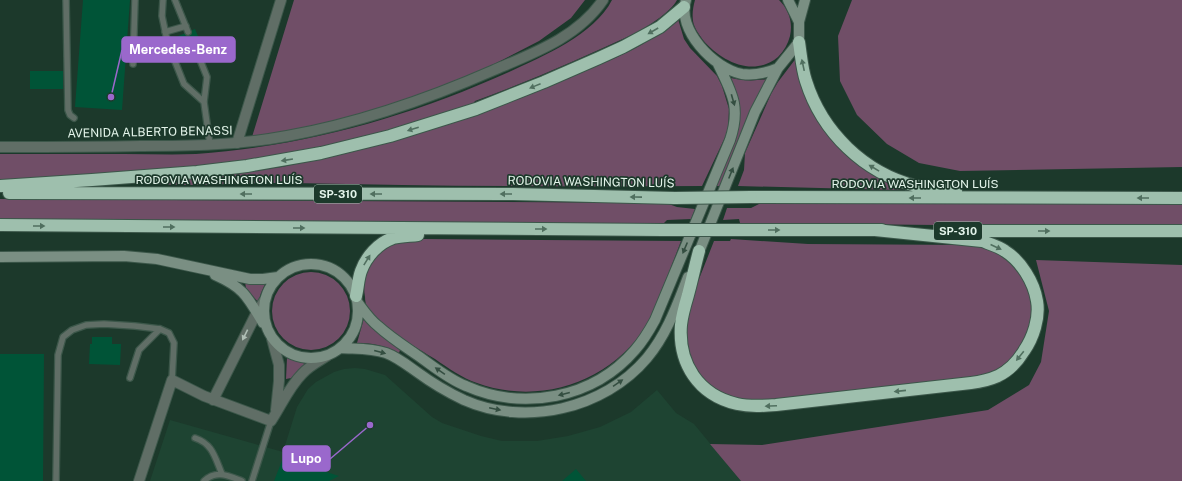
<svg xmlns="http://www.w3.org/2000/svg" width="1182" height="481" font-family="'Public Sans',sans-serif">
<rect width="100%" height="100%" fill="#1c392b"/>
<path fill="#1e4432" d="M355,368l10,1 20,6 47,42 10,6 39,13 21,5h35l31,-5 32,-9 31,-15 26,-22 19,23 18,11 47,57h-591l20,-61 113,32 14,-45 11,-18 8,-7 18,-10 10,-3z"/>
<path fill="#704e67" d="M294,0h291l-14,18 -32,23 -70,36 -105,39 -66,15 -46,6z
M612,0h65c-6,12 -28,25 -39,32 -54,25 -108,49 -163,69l-2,3 -69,23 -79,21 -109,19 -216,15v-28c41,0 83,0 124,0 24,0 48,1 72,0 110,-8 213,-37 313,-82 34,-16 85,-37 103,-72z
M695,0h84c10,10 14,22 11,36 -2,8 -6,15 -12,21 -25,21 -57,4 -75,-17 -4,-6 -9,-12 -10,-19 -1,-7 0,-14 2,-21z
M852,0h330v167l-222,4 -41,-8 -32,-19 -30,-29 -17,-34 -2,-45z
M678,19l6,20 6,9 27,28 5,10 7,23 -1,22 -26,55c-136,1 -273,0 -409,-3 -55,-1 -112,6 -167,-2l156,-14 38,-9c61,-21 123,-41 185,-61 59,-20 125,-36 173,-78z
M797,57l20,59 83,69 2,4 -4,1 -160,-4 6,-16 1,-17 26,-59 7,-12z
M731,78c12,3 24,3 37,1l-14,25 -34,82h-5c8,-18 25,-50 25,-69 0,-14 -4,-27 -9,-39z
M0,199l666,4 11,4 18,2 -4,10 -24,1 -4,4 -663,-4z
M761,203l421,1v21h-244l-198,-2 -1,-4 -16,1 4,-12h24z
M423,239l258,2c-6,16 -12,32 -19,48 -4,12 -9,25 -15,36 -36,57 -107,81 -170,58 -15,-5 -29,-15 -42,-24 -16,-10 -59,-34 -67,-50 -2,-3 -3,-8 -3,-12 -3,-17 2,-31 13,-44 2,-2 4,-6 6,-7 2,-1 7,-2 9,-2 10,-2 20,-4 30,-5z
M731,239l77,5 164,1c8,2 16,3 23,7 33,17 48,61 27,93 -9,14 -22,24 -37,31l-216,25 -27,1 -31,-14 -17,-18 -10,-32 4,-31 26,-66h16z
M1036,260l146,5v216h-441l-31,-37 52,1 226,-35 41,-25 12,-23 8,-51z
M272 311a39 39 0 1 1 78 0a39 39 0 1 1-78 0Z
M245,282l20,2 -4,9 -3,9 -12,-14z
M364,318l8,10 28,22 -1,3c-13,-7 -26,-10 -42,-10z
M287,358l19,6 -15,14 -5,1z"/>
<path fill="#005437" d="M83,0h47l-8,110 -47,-3z
M195,29l8,19 -32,13 -7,-19z
M30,71h33v18h-33z
M92,337h20v7h9l-1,21 -31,-1 1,-20h2z
M0,354h44l-1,127h-43z
M283,458l56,18 -10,5h-55z
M576,469l10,12h-24z"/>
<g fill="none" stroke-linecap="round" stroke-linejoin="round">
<defs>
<path id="service" d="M66,0l2,110 2,5 4,3
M163,0l-1,16 5,24
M175,0l13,32
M165,32l21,-6
M196,50l11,27 -3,25 6,43
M174,59l10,25 20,18
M133,64l2,-64
M130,378l9,-28 21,-21
M195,438c18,6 20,20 27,36
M56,481l2,-126 5,-18 9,-7 14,-5 18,-1 31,2 25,3 9,4 5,10 -2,37
M204,481c12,-12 25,-5 38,0
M252,481l19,-60"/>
<path id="minor" d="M237,143l44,-143
M272,339l7,26v16l-3,29
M213,400l44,-88 7,-11
M139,481l33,-101 32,16 67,25c10,-15 18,-34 31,-47 7,-8 17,-13 25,-18"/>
<path id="tertiary" d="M0,147c47,0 94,0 141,-1 49,0 98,-1 146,-10 72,-13 141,-37 207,-66 40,-17 84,-33 109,-70"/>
<path id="secondary" d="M686,0c-10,29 28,69 56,74 13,2 24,-1 36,-6
M788,0l11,22
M0,257l124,-1 33,3 93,20h13l15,-2
M697,257l58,-145 23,-44 21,-26v-20l6,-22
M264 311a47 47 0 1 1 94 0a47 47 0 1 1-94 0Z
M215,275c29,13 32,21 48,48
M358,303c6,8 12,17 20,23 12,11 26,20 39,29 16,11 31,24 49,31 57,25 127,13 169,-36 8,-9 14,-19 20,-30l75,-180c11,-33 2,-47 -12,-76
M341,348c15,1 30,0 45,5 11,4 21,12 31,19 15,11 30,20 47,28 61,27 140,9 183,-42 20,-24 30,-53 41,-81"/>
<path id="motorway" d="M799,42c2,13 3,27 7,39 16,51 58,92 110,105 13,3 27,4 40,5
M0,186l92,-6 105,-8 50,-6 74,-13 69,-17 86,-27 68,-27 55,-24 24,-11 37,-20 24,-20
M9,193l504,1 162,4
M751,197l431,1
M0,225l663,5
M735,230h147
M944,231h238
M699,251c-4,15 -7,29 -11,44 -3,10 -6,20 -7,30 -3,38 17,70 56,79 13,3 26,2 39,1l195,-22c9,-1 18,-3 27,-7 10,-5 20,-15 26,-25 9,-13 16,-33 13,-50 -3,-19 -16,-40 -32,-50 -7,-5 -15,-7 -23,-10l-107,-11
M356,296c2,-8 2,-17 5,-25 5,-14 17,-28 32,-33 8,-2 17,-2 25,-3"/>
</defs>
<use href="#service" stroke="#3c574a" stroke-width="8"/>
<use href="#minor" stroke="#3c574a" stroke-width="12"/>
<use href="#tertiary" stroke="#3c574a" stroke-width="12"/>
<use href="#secondary" stroke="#3c574a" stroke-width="12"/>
<use href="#motorway" stroke="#3c574a" stroke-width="14"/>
<use href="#service" stroke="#606e66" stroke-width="5.5"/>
<use href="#minor" stroke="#606e66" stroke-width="10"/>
<use href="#tertiary" stroke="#606e66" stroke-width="10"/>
<use href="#secondary" stroke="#7a8f83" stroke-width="10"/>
<use href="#motorway" stroke="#9ebfad" stroke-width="12"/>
<defs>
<path id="motorway-bridge" d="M675,198l76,-1
M663,230h72"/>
</defs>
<use href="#motorway-bridge" stroke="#3c574a" stroke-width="14" stroke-linecap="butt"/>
<use href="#motorway-bridge" stroke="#9ebfad" stroke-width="12"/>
</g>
<defs><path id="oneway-solid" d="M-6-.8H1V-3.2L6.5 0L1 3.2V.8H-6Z"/></defs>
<g fill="#506f5f">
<use href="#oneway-solid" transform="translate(653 31) rotate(150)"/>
<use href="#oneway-solid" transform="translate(803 65) rotate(-102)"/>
<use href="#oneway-solid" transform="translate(535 86) rotate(158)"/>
<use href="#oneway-solid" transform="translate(413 129) rotate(163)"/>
<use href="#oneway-solid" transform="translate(287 160) rotate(171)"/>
<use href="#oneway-solid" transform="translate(874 168) rotate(-149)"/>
<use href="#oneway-solid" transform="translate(246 194) rotate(-180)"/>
<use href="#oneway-solid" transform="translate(376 194) rotate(180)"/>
<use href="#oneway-solid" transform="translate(506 194) rotate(180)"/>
<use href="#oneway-solid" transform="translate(636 197) rotate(-179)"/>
<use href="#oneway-solid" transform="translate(915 198) rotate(-180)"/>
<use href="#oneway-solid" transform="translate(1143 198) rotate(-180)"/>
<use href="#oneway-solid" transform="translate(39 226)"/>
<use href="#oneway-solid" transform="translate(169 227)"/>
<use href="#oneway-solid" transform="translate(299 228)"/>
<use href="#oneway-solid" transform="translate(541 229)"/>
<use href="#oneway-solid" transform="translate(774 230)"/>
<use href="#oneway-solid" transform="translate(1044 231)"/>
<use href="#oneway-solid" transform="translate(996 247) rotate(25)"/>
<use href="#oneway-solid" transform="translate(367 260) rotate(-58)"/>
<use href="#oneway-solid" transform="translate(1020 356) rotate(129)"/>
<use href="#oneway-solid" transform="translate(900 391) rotate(174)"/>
<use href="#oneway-solid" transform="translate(771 406) rotate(177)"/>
</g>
<g fill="#344e41">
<use href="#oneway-solid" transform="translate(733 100) rotate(74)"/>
<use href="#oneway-solid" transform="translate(731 173) rotate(-68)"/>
<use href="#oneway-solid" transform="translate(685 248) rotate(113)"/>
<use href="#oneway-solid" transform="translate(380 352) rotate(15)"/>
<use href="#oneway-solid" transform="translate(440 371) rotate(-145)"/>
<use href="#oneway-solid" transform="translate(618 383) rotate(-34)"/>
<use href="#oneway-solid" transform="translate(564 394) rotate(166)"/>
<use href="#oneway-solid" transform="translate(495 409) rotate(12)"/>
</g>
<use fill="#afbeb5" href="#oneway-solid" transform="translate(245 335) rotate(116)"/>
<g text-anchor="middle" stroke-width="3.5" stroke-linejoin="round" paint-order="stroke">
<g fill="#1c392b" stroke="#a7bcb1" stroke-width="1">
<rect x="314" y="185" width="48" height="18" rx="3"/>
<rect x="934" y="222" width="48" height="18" rx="3"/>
</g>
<g font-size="11" font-weight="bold" fill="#e3f4ea">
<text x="338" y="198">SP-310</text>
<text x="958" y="235">SP-310</text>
</g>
<g font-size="12" fill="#e3f4ea" stroke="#1c392b">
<text transform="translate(150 132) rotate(-1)" y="4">AVENIDA ALBERTO BENASSI</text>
<text x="219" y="184">RODOVIA WASHINGTON LUÍS</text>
<text transform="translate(591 182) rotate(1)" y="4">RODOVIA WASHINGTON LUÍS</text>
<text x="915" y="188">RODOVIA WASHINGTON LUÍS</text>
</g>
</g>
<path fill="none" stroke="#9a68cc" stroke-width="1.5" d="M111 97L122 50M370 425L330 459"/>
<g fill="#9a68cc" stroke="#1c392b" stroke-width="1.5">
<circle cx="111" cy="97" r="4"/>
<circle cx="370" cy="425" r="4"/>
</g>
<g fill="#9a68cc" stroke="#9a68cc" stroke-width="1.5">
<rect x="122" y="37" width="113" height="25" rx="4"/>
<rect x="283" y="446" width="47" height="25" rx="4"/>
</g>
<g font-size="13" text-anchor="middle" font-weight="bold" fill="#fff">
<text x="178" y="54">Mercedes-Benz</text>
<text x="306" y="463">Lupo</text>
</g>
</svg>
